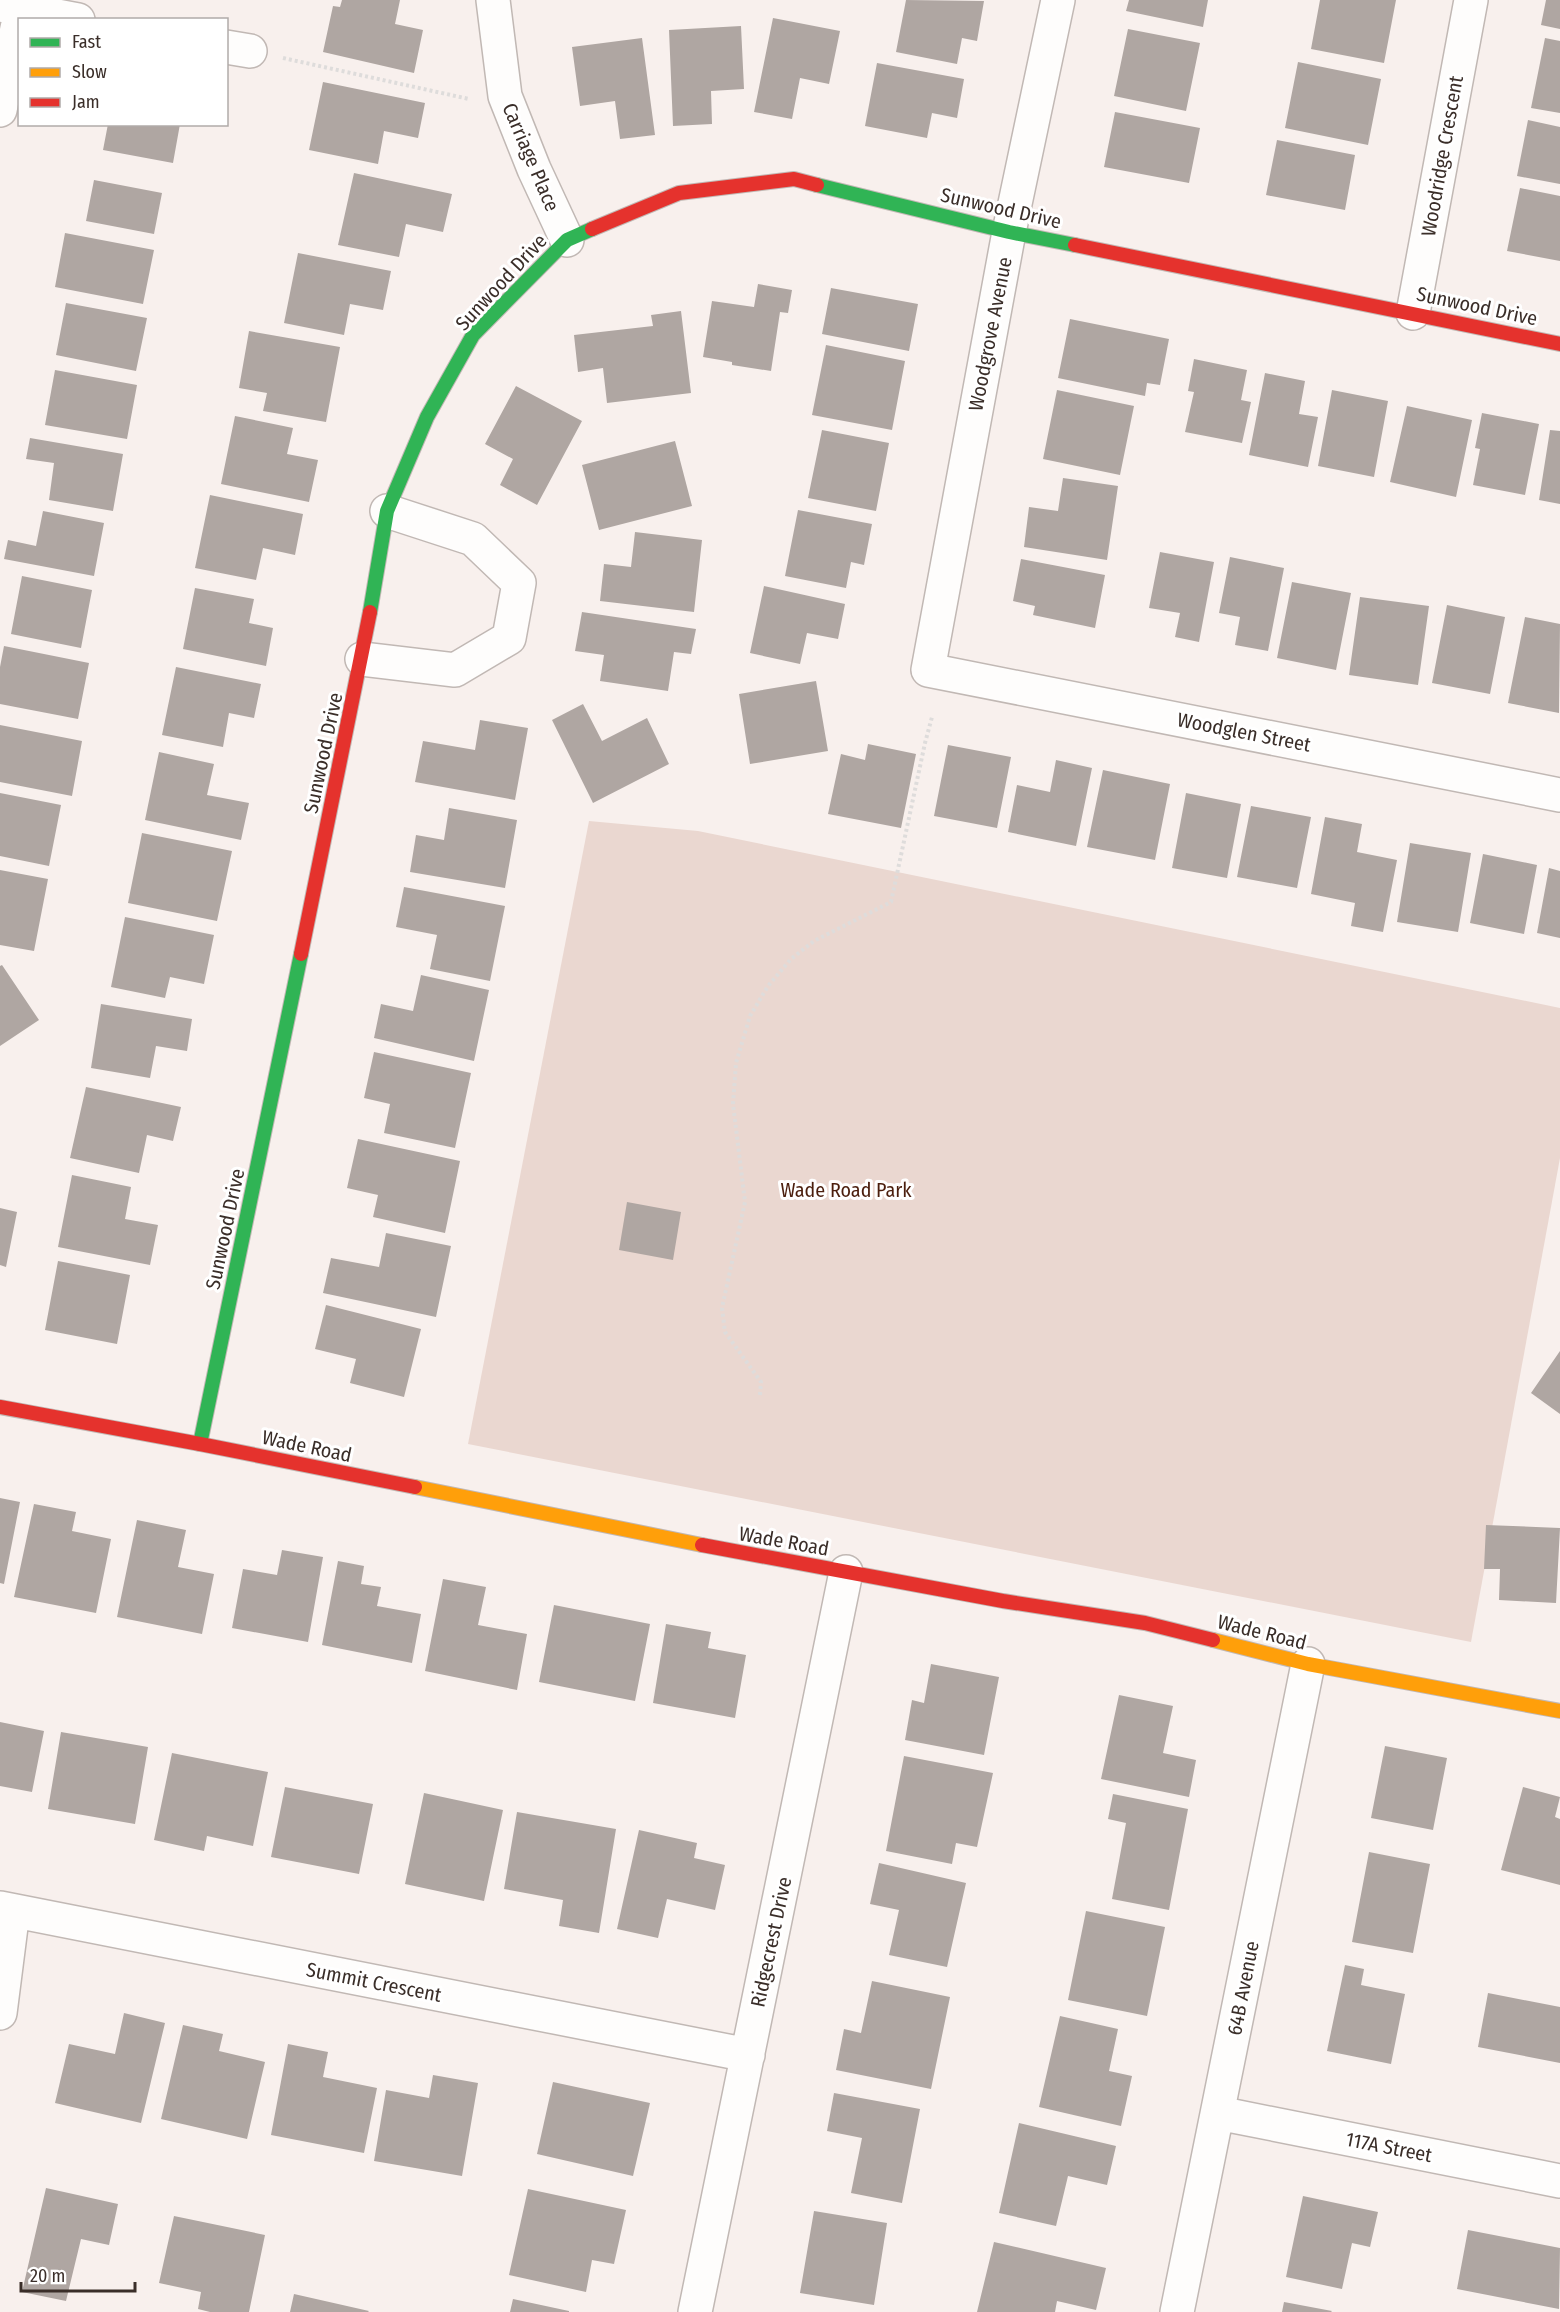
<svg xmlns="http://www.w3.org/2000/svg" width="1560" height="2312" font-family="'Fira Sans Condensed',sans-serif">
<rect width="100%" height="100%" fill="#f8f0ed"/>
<path fill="#ead7d0" d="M589,821l109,10 862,177v150l-89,484 -1003,-198z"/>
<path fill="#afa6a2" d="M342,0h58l-5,24 28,6 -9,43 -91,-21 10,-46 7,1z
M906,0l78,1 -7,40 -15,-3 -5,26 -61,-12z
M1129,0h79l-5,27 -77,-16z
M1320,0h76l-12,63 -73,-14z
M1546,0h14v29l-19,-4z
M773,18l67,13 -11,53 -29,-6 -8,41 -38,-7z
M741,26l3,63 -33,2 1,33 -39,2 -4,-96z
M1128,29l72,14 -14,68 -72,-15z
M642,38l13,97 -35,4 -5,-38 -35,5 -8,-59z
M1545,38l15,3v72l-29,-5z
M1298,62l83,17 -13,66 -83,-17z
M877,63l87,16 -7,39 -25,-5 -5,25 -62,-12z
M323,82l102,21 -7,35 -34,-7 -6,33 -69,-14z
M1115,112l85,16 -11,55 -85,-16z
M1528,120l32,7v57l-43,-8z
M108,124h72l-7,39 -70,-13z
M1277,140l78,15 -10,55 -79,-15z
M354,173l98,21 -9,38 -37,-8 -7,33 -61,-12z
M94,180l68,13 -8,41 -68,-13z
M1520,188l40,8v65l-53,-10z
M65,233l89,17 -11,54 -88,-17z
M298,253l93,18 -8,39 -33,-6 -6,31 -60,-12z
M758,284l34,6 -4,23 -8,-1 -9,59 -39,-6v-3l-29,-5 9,-56 42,6z
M831,288l87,16 -9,47 -87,-17z
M66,303l81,15 -11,53 -80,-16z
M681,311l10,82 -84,10 -4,-35 -25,4 -4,-37 79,-9 -2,-11z
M1070,319l99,20 -9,46 -13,-2 -2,13 -87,-18z
M249,331l91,16 -14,75 -63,-11 4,-18 -28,-5z
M826,345l79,16 -13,69 -80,-15z
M1194,359l53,11 -6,30 10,2 -9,41 -57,-11 9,-40 -6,-1z
M55,370l82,15 -10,54 -82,-14z
M1265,373l40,8 -6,33 19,3 -10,50 -59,-12z
M516,386l66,35 -45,84 -37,-20 13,-26 -28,-15z
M1057,390l77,16 -14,69 -77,-16z
M1332,390l56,11 -14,76 -56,-11z
M1407,406l65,14 -16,77 -66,-15z
M1482,413l57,11 -14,71 -52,-10 7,-36 -5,-1z
M235,416l58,12 -6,26 31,6 -9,42 -88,-18z
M822,430l67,13 -13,68 -68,-13z
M1550,430l10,1v73l-21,-4z
M30,438l93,16 -10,57 -64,-11 5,-37 -28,-4z
M675,441l17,65 -93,24 -17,-65z
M1063,478l55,8 -11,74 -83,-13 5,-40 29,4z
M210,495l93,19 -8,41 -32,-7 -7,32 -61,-12z
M798,510l74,14 -8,41 -13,-3 -5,26 -61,-12z
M43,511l61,12 -10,53 -90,-17 4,-19 28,6z
M635,532l67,8 -8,72 -94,-11 4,-37 27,3z
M1160,552l54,10 -15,80 -24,-5 5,-24 -31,-5z
M1230,557l54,11 -16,83 -33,-6 5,-28 -21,-4z
M1021,559l84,16 -10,53 -62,-13 2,-9 -22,-5z
M22,576l70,14 -11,58 -70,-14z
M1292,582l59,11 -15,77 -59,-12z
M764,586l81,18 -7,35 -31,-6 -7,31 -50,-11z
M195,588l59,11 -5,24 24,5 -7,38 -83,-17z
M1360,597l69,9 -11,79 -69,-10z
M1447,605l58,12 -15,77 -58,-11z
M582,612l114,17 -5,25 -17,-2 -6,39 -68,-10 4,-26 -29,-4z
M1525,617l35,7 -1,89 -51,-10z
M4,646l85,17 -11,56 -78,-15v-37z
M176,667l85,17 -7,34 -25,-5 -6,34 -61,-12z
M816,681l12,70 -78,13 -11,-70z
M583,704l19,37 45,-23 22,46 -76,39 -41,-83z
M480,720l48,8 -13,72 -100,-18 8,-41 52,9z
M0,725l82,16 -10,55 -72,-14z
M868,744l48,10 -15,74 -73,-14 13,-60 24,6z
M948,745l63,12 -14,71 -63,-12z
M159,752l55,12 -7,31 42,8 -8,37 -96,-20z
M1056,760l36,8 -16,78 -68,-14 9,-47 33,7z
M1103,770l67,14 -15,76 -68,-13z
M0,793l61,12 -12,61 -49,-10z
M1186,793l55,11 -14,74 -55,-10z
M1251,806l60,11 -14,71 -60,-11z
M449,808l68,12 -12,68 -95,-16 6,-37 28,5z
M1325,817l37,7 -5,28 40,8 -14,72 -32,-6 4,-23 -44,-9z
M142,833l90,18 -15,70 -89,-18z
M1410,843l61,10 -13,79 -61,-10z
M1483,854l54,11 -13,69 -54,-11z
M1549,868l11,3v67l-23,-5z
M0,870l48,9 -14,72 -34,-6z
M404,887l101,19 -15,75 -60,-12 7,-34 -41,-8z
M125,917l89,18 -10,49 -34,-7 -5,21 -54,-11z
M2,965l37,55 -39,26v-80z
M421,975l68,15 -15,71 -100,-23 7,-34 32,7z
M101,1004l91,15 -5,32 -31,-5 -6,32 -59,-10z
M374,1052l97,21 -16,75 -71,-15 6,-29 -26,-6z
M86,1087l95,20 -8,34 -26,-6 -8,38 -69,-15z
M358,1139l102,22 -15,72 -72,-16 5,-22 -31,-7z
M72,1175l59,12 -6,32 33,6 -8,40 -92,-18z
M627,1202l54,10 -8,48 -54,-10z
M0,1208l17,4 -11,55 -6,-2z
M386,1233l65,13 -15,71 -113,-24 8,-35 48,9z
M58,1261l72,14 -13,69 -72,-14z
M326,1305l95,24 -17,68 -54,-14 6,-24 -41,-10z
M1560,1351v63l-29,-21z
M0,1498l20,4 -16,82 -4,-1z
M34,1504l42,8 -4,19 39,8 -15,74 -82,-16z
M137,1520l49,10 -8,37 36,7 -12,60 -85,-17z
M1486,1525l74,3 -4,75 -57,-3 1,-31h-16z
M282,1550l41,7 -15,85 -76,-14 11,-59 34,6z
M338,1561l26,5 -3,18 20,3 -4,19 44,8 -9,49 -90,-18z
M443,1579l43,8 -8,38 49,9 -10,56 -92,-19z
M554,1605l96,19 -15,77 -96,-19z
M666,1624l45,8 -3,16 38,7 -11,63 -82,-15z
M931,1664l68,13 -15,78 -79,-15 7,-40 12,3z
M1119,1695l54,11 -10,47 33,7 -7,37 -88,-18z
M0,1722l44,9 -12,61 -32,-6z
M61,1732l87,15 -13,77 -87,-15z
M1385,1746l62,12 -14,72 -62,-12z
M172,1753l96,19 -15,74 -46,-10 -3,15 -50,-11z
M904,1756l89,17 -16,74 -21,-4 -4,21 -66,-13z
M285,1787l88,17 -14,70 -88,-17z
M1523,1787l37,10 -5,20 5,2v66l-59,-15z
M424,1793l79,17 -19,91 -79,-17z
M1113,1794l75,15 -19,101 -57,-11 14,-76 -18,-4z
M517,1812l99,17 -17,104 -40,-7 4,-26 -59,-11z
M639,1830l58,13 -3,15 31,7 -10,45 -48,-11 -9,39 -41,-9z
M1369,1852l61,12 -17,89 -61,-11z
M879,1863l87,20 -19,84 -58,-12 10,-45 -29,-6z
M1086,1911l79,16 -18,89 -79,-16z
M1345,1965l19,4 -3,16 44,9 -14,70 -64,-13z
M872,1981l78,16 -19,92 -95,-19 8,-41 17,4z
M1488,1993l72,14v56l-82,-16z
M124,2013l41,10 -24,100 -86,-20 14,-59 46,10z
M1060,2016l58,13 -9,42 23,5 -11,50 -82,-19z
M183,2025l40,9 -4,17 46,11 -18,77 -86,-20z
M288,2044l40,8 -5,25 54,11 -13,65 -93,-18z
M433,2075l45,8 -16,93 -88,-15 12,-71 43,8z
M553,2082l97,21 -17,73 -96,-22z
M834,2093l86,16 -18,94 -51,-10 11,-55 -35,-7z
M1019,2123l97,23 -9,39 -39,-9 -12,50 -57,-13z
M46,2188l72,16 -9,41 -28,-6 -15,62 -44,-9z
M528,2189l98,21 -12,54 -22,-4 -6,32 -77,-17z
M1303,2196l75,16 -8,35 -18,-4 -10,46 -56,-12z
M814,2211l73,12 -13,82 -74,-12z
M174,2216l91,19 -16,77h-39l-12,-3 3,-17 -42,-9z
M1468,2230l92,18 -1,61 -102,-20z
M994,2242l112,26 -10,42 -39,-9 -2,11h-78z
M294,2294l75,17 -1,1h-78z
M513,2299l56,12v1h-59z
M1284,2302l48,9 -1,1h-49z"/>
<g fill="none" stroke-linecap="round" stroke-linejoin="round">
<defs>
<path id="street" d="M493,0l12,96 29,73 33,71
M1058,0l-49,232 -81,438 632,125
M0,5l78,15
M226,47l24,4
M0,110l21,-101
M1413,313l58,-313
M362,659l93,11 54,-32 10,-55 -46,-44 -86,-28
M0,1908l748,147
M0,2013l13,-102
M1218,2113l342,68
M695,2312l151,-740
M1177,2312l131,-648"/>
<path id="fast" d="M817,185l192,47 66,13
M370,612l17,-101 40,-94 46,-82 94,-95 25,-11
M200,1444l101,-490"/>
<path id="slow" d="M415,1487l287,58
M1213,1640l95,24 252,47"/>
<path id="jam" d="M592,229l87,-36 115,-14 23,6
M1075,245l485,99
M301,954l69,-342
M0,1407l200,37 215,43
M702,1545l301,56 142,22 68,17"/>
</defs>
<use href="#street" stroke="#c1b8b4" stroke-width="36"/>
<use href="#fast" stroke="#c1b8b4" stroke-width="16"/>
<use href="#slow" stroke="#c1b8b4" stroke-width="16"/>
<use href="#jam" stroke="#c1b8b4" stroke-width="16"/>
<path stroke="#dedcdb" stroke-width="4" stroke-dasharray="3 3" stroke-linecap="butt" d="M283,58l186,41
M760,1395l1,-13 -36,-50 -3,-24 23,-106 -12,-98 3,-41 14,-47 18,-30 23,-27 23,-18 77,-39 34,-159 7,-26"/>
<use href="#street" stroke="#fefdfc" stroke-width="33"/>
<use href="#fast" stroke="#30b455" stroke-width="14"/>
<use href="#slow" stroke="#ff9f0a" stroke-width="14"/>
<use href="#jam" stroke="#e5322d" stroke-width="14"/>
</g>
<g text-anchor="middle" stroke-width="6" stroke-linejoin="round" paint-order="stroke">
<g font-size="20" fill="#3a2e29" stroke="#fff">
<text transform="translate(1442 156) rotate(-80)" y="7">Woodridge Crescent</text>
<text transform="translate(531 157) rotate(67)" y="7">Carriage Place</text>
<text transform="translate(1001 208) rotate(13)" y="7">Sunwood Drive</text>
<text transform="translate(501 282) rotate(-47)" y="7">Sunwood Drive</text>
<text transform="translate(1477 306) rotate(12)" y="7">Sunwood Drive</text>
<text transform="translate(990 334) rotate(-79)" y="7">Woodgrove Avenue</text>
<text transform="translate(1244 732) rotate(11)" y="7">Woodglen Street</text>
<text transform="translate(323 753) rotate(-78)" y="7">Sunwood Drive</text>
<text transform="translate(225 1229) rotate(-78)" y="7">Sunwood Drive</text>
<text transform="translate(307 1446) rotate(12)" y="7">Wade Road</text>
<text transform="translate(784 1541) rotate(10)" y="7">Wade Road</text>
<text transform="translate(1262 1632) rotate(14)" y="7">Wade Road</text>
<text transform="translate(771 1942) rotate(-78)" y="7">Ridgecrest Drive</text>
<text transform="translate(374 1982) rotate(11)" y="7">Summit Crescent</text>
<text transform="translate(1243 1988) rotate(-79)" y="7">64B Avenue</text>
<text transform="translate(1389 2147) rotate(11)" y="7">117A Street</text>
</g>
<g font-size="20" fill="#4b1e0d" stroke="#fff">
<text x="846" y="1197">Wade Road Park</text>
</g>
</g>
<rect x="18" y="18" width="210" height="108" fill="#ffffff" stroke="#b0aba9" stroke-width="1.5"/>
<rect x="30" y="38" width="30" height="9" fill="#30b455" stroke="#b0aba9" stroke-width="1.5"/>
<text x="72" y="48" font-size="18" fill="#3a2e29">Fast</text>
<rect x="30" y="68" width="30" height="9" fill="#ff9f0a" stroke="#b0aba9" stroke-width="1.5"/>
<text x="72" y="78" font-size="18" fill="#3a2e29">Slow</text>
<rect x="30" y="98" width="30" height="9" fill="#e5322d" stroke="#b0aba9" stroke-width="1.5"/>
<text x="72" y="108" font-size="18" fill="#3a2e29">Jam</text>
<path d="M21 2282v9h114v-9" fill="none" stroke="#3a2e29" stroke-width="3"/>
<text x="30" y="2282" font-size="18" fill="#3a2e29" stroke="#ffffff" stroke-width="4.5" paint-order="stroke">20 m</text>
</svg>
